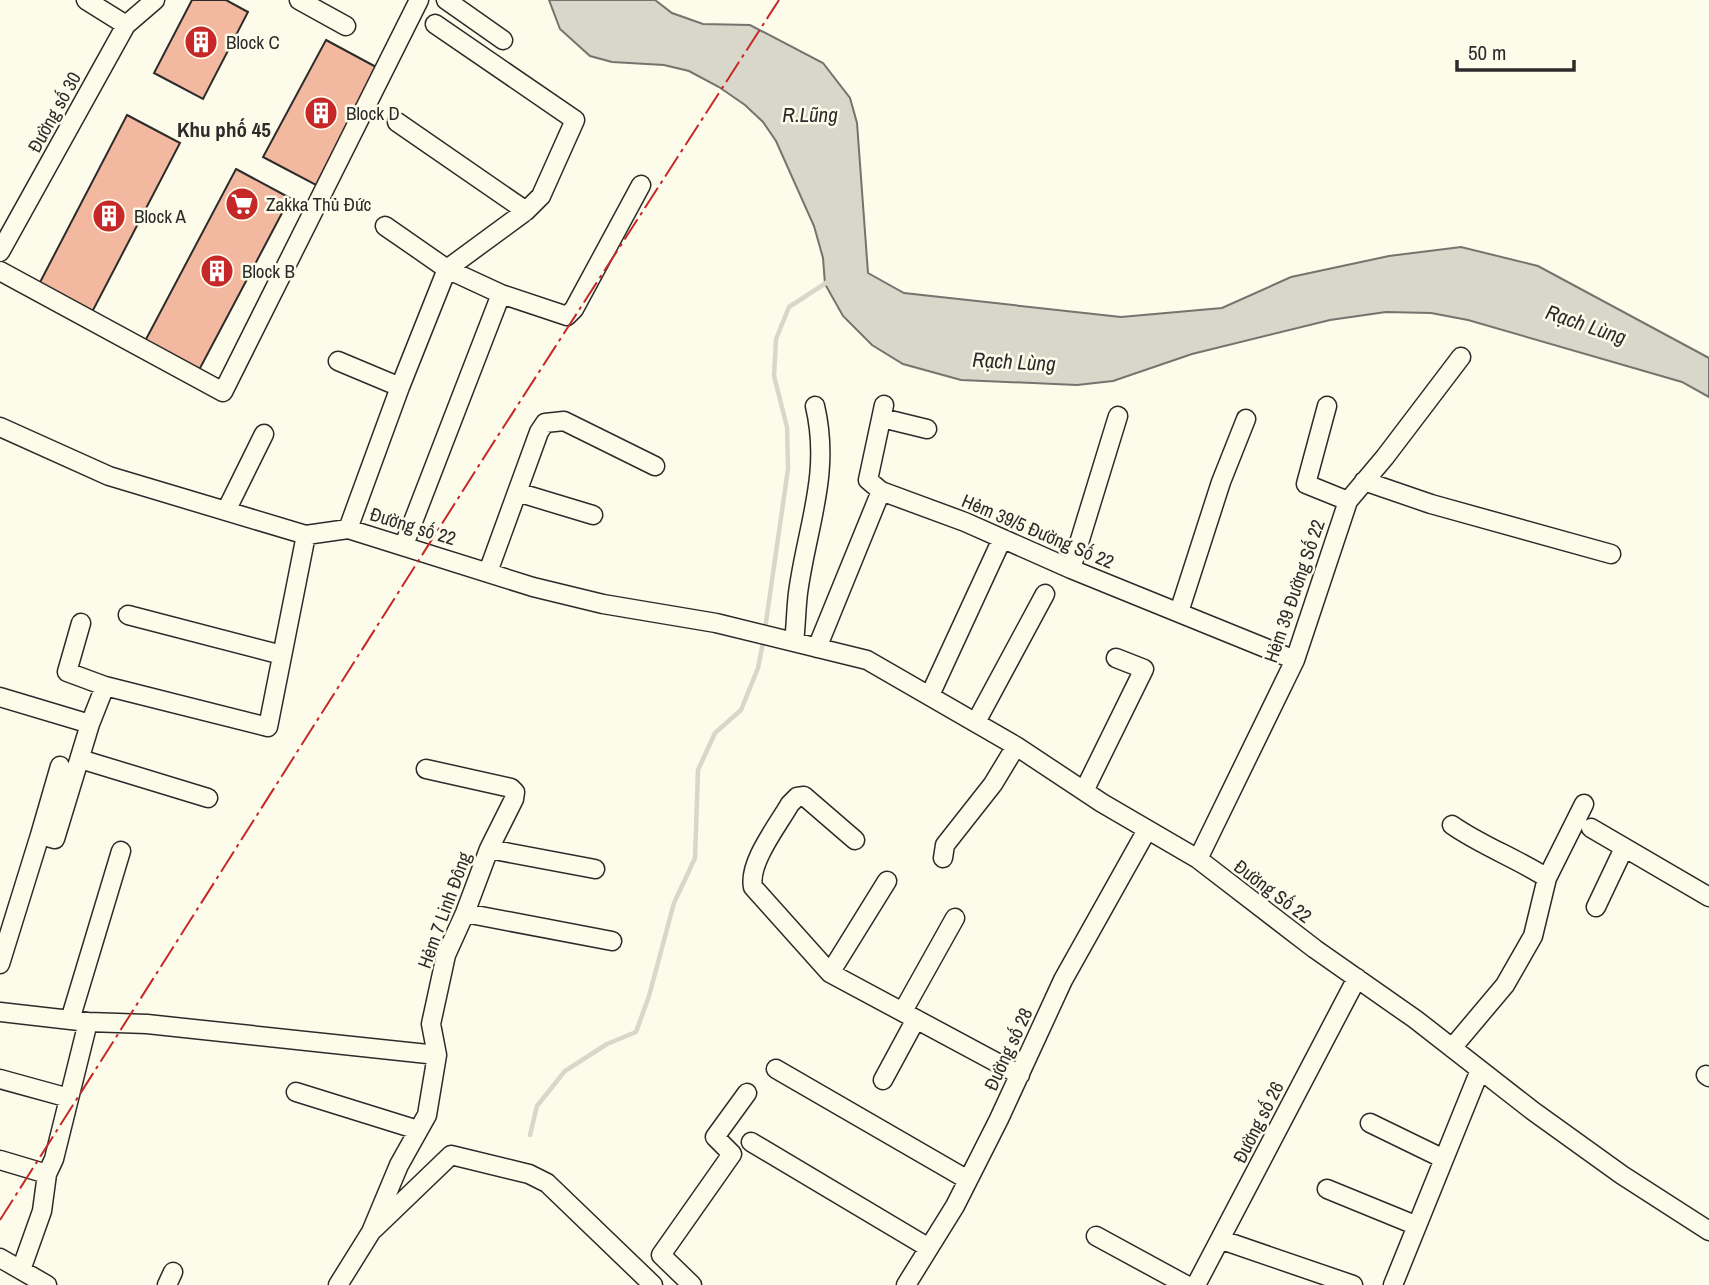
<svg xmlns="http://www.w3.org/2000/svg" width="1709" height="1285" font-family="'Archivo Narrow',sans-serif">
<rect width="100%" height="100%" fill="#fdfbea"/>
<path fill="#d8d7c9" stroke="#74746e" stroke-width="2" d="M549,0h106l17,13 31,11 47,1 73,38 27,35 7,25 11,150 36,20 217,24 101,-9 69,-31 98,-21 72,-9 77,19 171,92v39l-27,-15 -214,-62 -37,-7 -45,-1 -56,8 -138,34 -79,27 -36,4 -116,-5 -58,-16 -31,-19 -29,-29 -18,-32 -2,-26 -9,-32 -38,-85 -13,-19 -18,-17 -26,-18 -30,-16 -25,-6 -52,-3 -22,-6 -30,-27z"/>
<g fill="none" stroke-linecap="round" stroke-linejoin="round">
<path stroke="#d8d7c9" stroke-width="4.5" d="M765,629l23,-160 -1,-42 -13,-51 2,-37 13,-32 40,-26
M530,1135l7,-29 28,-35 42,-27 29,-12 13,-36 25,-93 21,-45 3,-88 17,-37 26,-23 17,-42 6,-31"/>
</g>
<path fill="#f2b8a0" stroke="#2b2b2b" stroke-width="2" d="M192,0h34l22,12 -45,87 -49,-26z
M326,40l52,28 -62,117 -53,-28z
M127,115l53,28 -90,173 -53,-28z
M236,169l54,29 -92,174 -54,-29z"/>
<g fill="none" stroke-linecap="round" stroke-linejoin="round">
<defs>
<path id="minor" d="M86,0l40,25
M299,0l47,26
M446,0l57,40
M397,122l129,89
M385,226l62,43 54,25 66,22 7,-7 67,-124
M0,252l126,-227 29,-25
M0,271l223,121 196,-392
M338,361l62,26
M884,405l-16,75 13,11 84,31 106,47 224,91
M1327,406l-21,78 42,17
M882,418l45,11
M0,427l109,49 197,59 42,-6 185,58 70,17 113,19 151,37 149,86 86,57 96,56 117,90 100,70 118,92 89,64 87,56
M1364,481l67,23 180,50
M517,492l76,23
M226,511l38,-77
M348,529l52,-142 47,-118 79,-58 15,-15 34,-76 -140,-96
M404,545l97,-251
M1071,569l47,-153
M488,572l51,-140 6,-9 19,-2 91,45
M1179,612l42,-130 25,-63
M128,615l154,40
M81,623l-14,49 38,14 163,41 38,-192
M794,642c2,-16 2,-33 4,-49 9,-67 33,-119 17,-187
M817,648l64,-157
M930,695l72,-156
M0,697l90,27
M976,722l69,-128
M80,759l128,39
M1084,791l60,-122 -28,-11
M1452,825c30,21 64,33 95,53
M1591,828l118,69
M40,835l20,-69
M855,840l-51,-44 -7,1 -7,7c-12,21 -42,59 -37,83l77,86 190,102
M489,849l106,20
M943,858l2,-13 48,-61 23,-38
M1198,859l97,-199 53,-159 37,-44 76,-100
M1596,907l28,-59
M465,913l147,28
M0,964l40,-129 15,4 35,-115 15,-38
M830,973l57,-92
M903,1011l52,-93
M0,1012l88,10 59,2 290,31
M70,1020l51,-169
M1452,1048l53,-63 28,-49 14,-58 37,-74
M776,1069l192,111
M1706,1075l3,2
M0,1079l69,19
M883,1080l33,-61
M296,1092l122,38
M1370,1123l74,36
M751,1142l178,106
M0,1160l47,14
M1327,1189l88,36
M374,1229l77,-74 78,19 18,9 106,102
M1096,1236l90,49
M1222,1240l131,45
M0,1258l47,27
M21,1270l21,-59 5,-37 7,-15 34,-137
M167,1285l6,-13
M338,1285l33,-53 28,-67 28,-50 10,-60 -6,-31 15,-69 19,-42 24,-64 25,-50 1,-7 -4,-4 -85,-19
M692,1285l-31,-30 71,-101 -17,-17 32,-44
M906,1285l49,-79 44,-87 64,-139 84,-150
M1196,1285l161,-307
M1393,1285l87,-215"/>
</defs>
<use href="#minor" stroke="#2b2b2b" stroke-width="21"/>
<use href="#minor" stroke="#fdfbea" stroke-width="18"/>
<path stroke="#c62828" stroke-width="2" stroke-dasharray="24 5 3.5 5" stroke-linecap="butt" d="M0,1220l490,-772 289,-448"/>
</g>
<defs>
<symbol id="building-disc" viewBox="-11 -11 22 22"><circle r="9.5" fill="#c62828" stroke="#fdfbea"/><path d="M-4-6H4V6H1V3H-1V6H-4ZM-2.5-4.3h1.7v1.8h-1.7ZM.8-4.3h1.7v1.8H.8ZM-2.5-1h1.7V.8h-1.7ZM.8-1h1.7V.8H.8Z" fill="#fff"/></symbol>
<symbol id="supermarket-disc" viewBox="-11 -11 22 22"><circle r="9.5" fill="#c62828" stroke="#fdfbea"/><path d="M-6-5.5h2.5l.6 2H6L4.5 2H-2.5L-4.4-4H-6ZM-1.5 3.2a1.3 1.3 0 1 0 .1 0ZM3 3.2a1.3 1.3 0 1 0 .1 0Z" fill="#fff"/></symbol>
</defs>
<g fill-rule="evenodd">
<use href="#building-disc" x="182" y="23" width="38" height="38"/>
<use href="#building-disc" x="302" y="94" width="38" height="38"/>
<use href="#supermarket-disc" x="223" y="185" width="38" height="38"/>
<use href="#building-disc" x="90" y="197" width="38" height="38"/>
<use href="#building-disc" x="198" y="252" width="38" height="38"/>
</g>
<g text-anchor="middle" stroke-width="5" stroke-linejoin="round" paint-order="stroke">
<g font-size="19" fill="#2b2b2b" stroke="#fdfbea" text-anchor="start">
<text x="226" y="49">Block C</text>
<text x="346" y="120">Block D</text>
<text x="266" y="211">Zakka Thủ Đức</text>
<text x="134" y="223">Block A</text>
<text x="242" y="278">Block B</text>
</g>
<g font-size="19" fill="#2b2b2b" stroke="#fdfbea">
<text transform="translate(54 112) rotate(-61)" y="7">Đường số 30</text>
<text transform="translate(413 526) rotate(17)" y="7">Đường số 22</text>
<text transform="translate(1038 531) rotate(23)" y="7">Hẻm 39/5 Đường Số 22</text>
<text transform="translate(1294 591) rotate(-71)" y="7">Hẻm 39 Đường Số 22</text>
<text transform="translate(1273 891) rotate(37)" y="7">Đường Số 22</text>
<text transform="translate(444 910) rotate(-70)" y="7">Hẻm 7 Linh Đông</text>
<text transform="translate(1008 1049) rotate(-65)" y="7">Đường số 28</text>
<text transform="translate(1258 1122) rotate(-63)" y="7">Đường số 26</text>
</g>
<g font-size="21" font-style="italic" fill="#2b2b2b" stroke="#fdfbea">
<text x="810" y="122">R.Lũng</text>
<text transform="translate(1586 325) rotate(19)" y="7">Rạch Lùng</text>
<text transform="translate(1014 362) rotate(3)" y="7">Rạch Lùng</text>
</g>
<g font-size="21" font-weight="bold" fill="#2b2b2b" stroke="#fdfbea">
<text x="224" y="137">Khu phố 45</text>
</g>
</g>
<path d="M1457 60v10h117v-10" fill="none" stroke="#2b2b2b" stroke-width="3.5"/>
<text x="1468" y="60" font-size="21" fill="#2b2b2b" stroke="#fdfbea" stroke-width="5" paint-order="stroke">50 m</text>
</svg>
